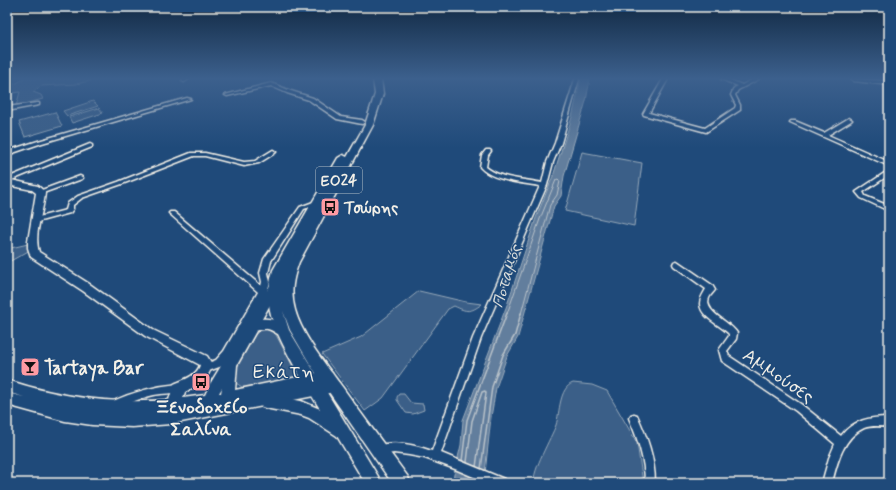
<svg xmlns="http://www.w3.org/2000/svg" width="896" height="490" font-family="Mynerve,sans-serif">
<rect width="100%" height="100%" fill="#1f4a7a"/>
<filter id="ink" filterUnits="userSpaceOnUse"><feTurbulence type="fractalNoise" baseFrequency=".025" numOctaves="2"/><feDisplacementMap in="SourceGraphic" scale="8" xChannelSelector="R" yChannelSelector="G"/><feConvolveMatrix kernelMatrix="1 2 1 2 8 2 1 2 1" color-interpolation-filters="sRGB"/></filter>
<g filter="url(#ink)">
<path fill="#3a5f88" stroke="#97a8b8" d="M24,79h75l-23,5 -35,2 -8,6 8,3 2,4 -27,7 4,-14 -13,2v-6z
M93,101l5,5 -31,10 -4,-5z
M99,108l4,5 -31,10 -3,-6z
M55,112l7,14 -37,11 -6,-15z
M582,152l60,11 -8,63 -69,-15z
M28,244l4,5 -25,14v-14z
M419,291l47,11 16,2c-12,9 -15,8 -28,2l-6,3 -65,89 -18,13 -43,-57 39,-17z
M261,329l9,1 5,3 24,45 -51,10 -6,-1 -6,-4 -1,-12 20,-36z
M573,383l19,2 15,6 30,52 6,40h-109c-2,-12 17,-45 22,-58 4,-13 3,-37 17,-42z
M399,394h5l7,9 12,1 1,6 -11,4 -7,-1 -9,-13v-3z"/>
<path fill="#627e9d" stroke="#9cacbb" d="M581,79h9l-4,22 -22,75 -3,20 -7,10 -36,131 -11,19 -11,32 -5,29 -7,66h-32l9,-38 2,-25 44,-115 29,-87 17,-42 19,-59z"/>
<g fill="none" stroke-linecap="round" stroke-linejoin="round">
<path stroke="#bac3ca" stroke-width="1" d="M507,314l33,-95 16,-39 2,-1 2,2 -3,14 -7,10 -29,109"/>
<path stroke="#bac3ca" stroke-width="1.5" d="M462,461l5,-41 40,-107
M467,462l5,-41 10,-29 3,-1 1,2 -10,74
M481,469l11,-82 11,-32 12,-20 6,-22"/>
<defs>
<path id="street" d="M183,79h6l-5,3 -2,-1z
M575,79h4l-18,64 -8,19 -6,23 -66,153 -40,115 63,26 1,4h-17l-33,-14 -30,-11 -16,-3 -15,-2 -15,2 -4,-2 -1,-3 1,-3c18,-8 40,-2 57,4l41,-113 67,-152c-17,-3 -48,-5 -60,-19l2,-12 4,-5h4l1,1 -3,4 -2,12c14,12 38,12 56,16l5,-21 8,-19z
M663,79h5l-19,34 56,15 30,-20 1,-3 -5,-10 3,-7 4,-2 -17,-7h7l14,6 11,-6h6l-21,11 -3,5 5,10v5l-34,22 -62,-17 -1,-1z
M271,83l20,8 22,7 28,19 21,3 3,2 -3,2 -25,-5 -28,-19 -22,-7 -16,-7 -44,10 -2,-1z
M187,98l4,1 -149,44 -35,12v-4l31,-10z
M37,103h2v2l-32,6v-4z
M849,118l3,2 -1,1 -23,14 61,27v4l-99,-44 1,-1h4l29,12z
M90,144l2,1v2l-85,35v-4z
M273,150l3,2 -1,1 -16,10 -15,3 -39,-10h-11l-72,28 -40,14 -9,7v4l-3,4 -33,9 -3,-2 1,-2 31,-8 2,-7 10,-7 40,-14 73,-29h14l39,9 11,-1z
M889,170v5l-26,17 2,4 24,10v5l-28,-13 -5,-6z
M80,176l2,1 1,1 -1,1 -39,14h-4l-1,-1 1,-1z
M316,201l3,2 -1,1 -14,5 -33,52 -3,12 2,9 -3,10 -37,65 -8,9 -16,6 -3,-1 -1,-3 1,-3 13,-5 8,-9 34,-59 -88,-78 -1,-1 1,-1h4l87,74 1,-4 -2,-9 4,-14 36,-52z
M677,261l35,24 3,5c-2,3 -5,5 -6,8 -6,14 22,24 28,35l-1,6 -9,12 2,5 73,49 39,31c12,-16 29,-19 48,-19v10c-8,-1 -17,-2 -25,1 -21,9 -27,35 -32,55h-10l7,-25 6,-14 -39,-33 -74,-50 -3,-11 10,-14v-2c-8,-9 -28,-16 -29,-30 0,-6 4,-11 6,-15l-32,-23 -1,-2 1,-2z
M179,384l3,1 2,3 -2,3c-9,3 -19,2 -28,4 -14,3 -27,9 -40,14l-3,-1 -2,-3 2,-3c22,-10 44,-16 68,-18z
M634,414l3,1c10,22 18,43 18,68h-10c0,-24 -7,-43 -16,-65l2,-3z"/>
<path id="secondary" d="M851,79l38,2v4l-35,-4z
M7,179l31,7 7,6c-1,19 -12,41 -6,60l52,33 62,45 54,26 5,8c-3,16 -14,21 -27,28l-2,6 22,-3 5,-11 61,-100 4,-1 4,1 1,3 -18,32c10,-1 22,3 27,12l-2,3 -4,2c-12,-4 -13,-11 -27,-5l-19,34 -2,25 92,-19 5,2 1,4 -1,4 -4,1 6,-1 5,2 1,4 -1,4 -168,33 -39,3 -40,-2 -27,-4 -58,-16v-12l17,4 -17,-5v-12c55,18 104,24 162,20l5,-16c9,-4 23,-8 26,-19l-55,-29 -62,-45 -52,-34 -3,-9v-7l8,-48 -4,-3 -25,-5zM222,388l-1,5h-2z"/>
<path id="primary" d="M373,79h8l2,15 -10,31 -74,137c-6,16 -9,30 -4,48 7,26 32,56 48,78 21,30 43,59 65,89l2,6h-18l-79,-114 -23,-39 -7,-19 6,19 93,153h-17l-28,-47 -28,-18 -8,-3 -36,-7 -5,-2 -2,-5 2,-5 5,-2 36,7 19,8c-15,-25 -49,-78 -51,-105 -1,-12 1,-23 4,-34l65,-112 5,-3 4,2 18,-32 10,-31z"/>
</defs>
<use href="#street" stroke="#f4f1e8" stroke-width="3"/>
<use href="#secondary" stroke="#f4f1e8" stroke-width="3"/>
<use href="#primary" stroke="#f4f1e8" stroke-width="3"/>
<use href="#street" fill="#1f4a7a" fill-rule="evenodd"/>
<use href="#secondary" fill="#1f4a7a" fill-rule="evenodd"/>
<use href="#primary" fill="#1f4a7a" fill-rule="evenodd"/>
</g>
</g>
<linearGradient id="sky" x2="0" y2="1"><stop stop-color="#112943"/><stop offset="0.53" stop-color="#3c608d"/><stop offset="1" stop-color="#3c608d" stop-opacity="0"/></linearGradient>
<rect width="896" height="148" fill="url(#sky)"/>
<defs>
<symbol id="bus-square" viewBox="-11 -11 22 22"><rect x="-9" y="-9" width="18" height="18" rx="4" fill="#ff9aa2" stroke="#1f4a7a"/><path d="M-5-6H5V4H4V6H2V4H-2V6H-4V4H-5ZM-3.5-4V0h7V-4ZM-3.5 1.2v1.5H-2V1.2ZM2 1.2v1.5H3.5V1.2Z" fill="#111"/></symbol>
<symbol id="bar-square" viewBox="-11 -11 22 22"><rect x="-9" y="-9" width="18" height="18" rx="4" fill="#ff9aa2" stroke="#1f4a7a"/><path d="M-6-5H6L.8 .8V4.5H3.5V6h-7V4.5H-.8V.8Z" fill="#111"/></symbol>
</defs>
<g fill-rule="evenodd">
<use href="#bus-square" x="319" y="196" width="22" height="22"/>
<use href="#bar-square" x="19" y="356" width="22" height="22"/>
<use href="#bus-square" x="190" y="371" width="22" height="22"/>
</g>
<g text-anchor="middle" stroke-width="3" stroke-linejoin="round" paint-order="stroke">
<rect fill="#1f4a7a" stroke="#b4bfc7" stroke-width="1" x="316" y="167" width="46" height="26" rx="3"/>
<g font-size="15" font-weight="bold" fill="#f4f1e8">
<text x="339" y="185">ΕΟ24</text>
</g>
<g font-size="16" font-weight="bold" fill="#f4f1e8" stroke="#1f4a7a" text-anchor="start">
<text x="344" y="213">Τσώρης</text>
</g>
<g font-size="17" font-style="italic" fill="#dee0dd" stroke="#1f4a7a">
<text transform="translate(506 276) rotate(-73)" y="6">Ποταμός</text>
</g>
<g font-size="19" font-weight="bold" fill="#f4f1e8" stroke="#1f4a7a" text-anchor="start">
<text x="44" y="374">Tartaya Bar</text>
<text x="201" y="413" text-anchor="middle">Ξενοδοχείο<tspan x="201" dy="22">Σαλίνα</tspan></text>
</g>
<g font-size="19" fill="#f4f1e8" stroke="#1f4a7a">
<text transform="translate(779 375) rotate(34)" y="7">Αμμούσες</text>
</g>
<g font-size="20" letter-spacing="1" fill="#f4f1e8" stroke="#1f4a7a">
<text x="284" y="378">Εκάτη</text>
</g>
</g>
<rect width="896" height="490" fill="none" stroke="#1f4a7a" stroke-width="24"/>
<rect x="12" y="12" width="872" height="466" fill="none" stroke="#f4f1e8" stroke-width="1.5" filter="url(#ink)"/>
</svg>
